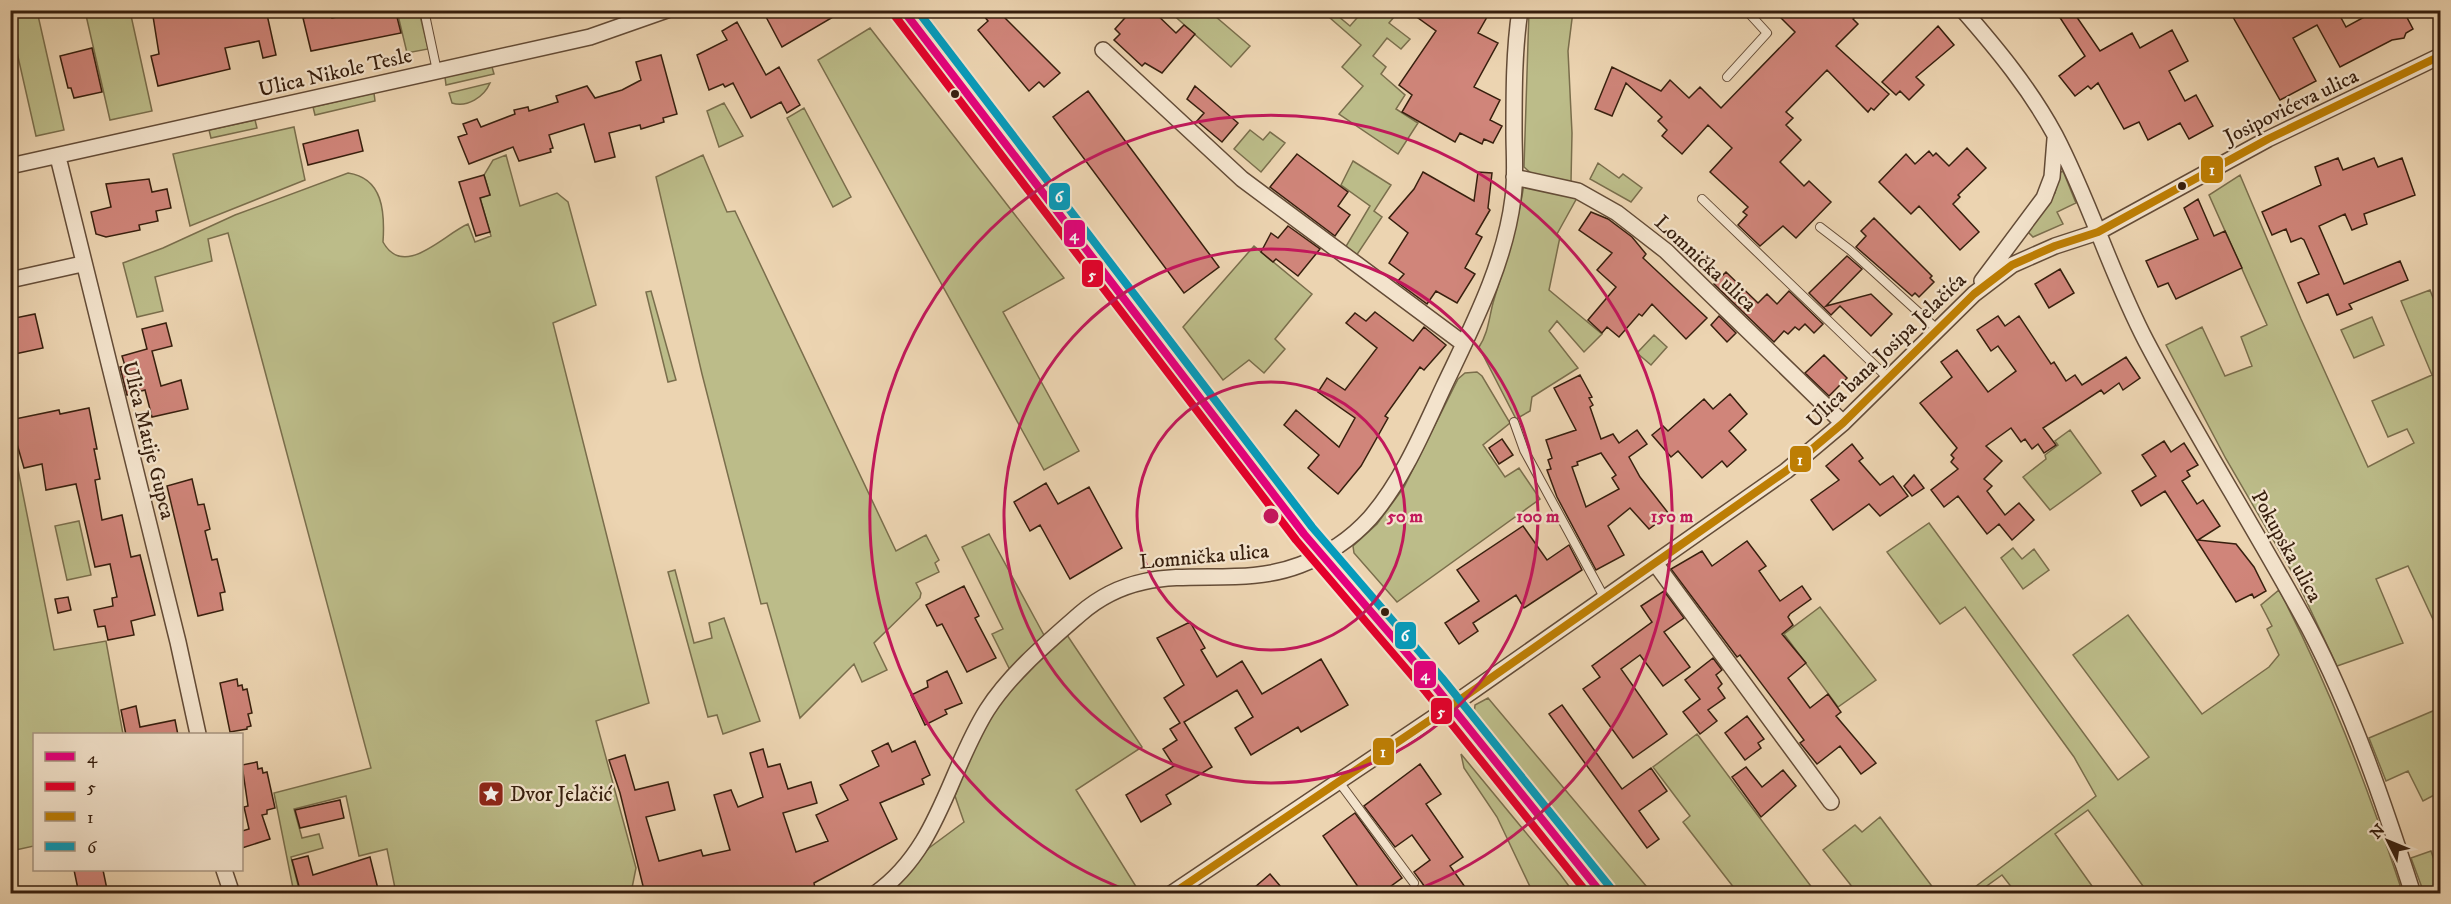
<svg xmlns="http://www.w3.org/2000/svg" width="2451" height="904" font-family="'IM FELL DW Pica',serif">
<rect width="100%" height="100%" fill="#ecd4b1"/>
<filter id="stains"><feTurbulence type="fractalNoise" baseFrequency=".00333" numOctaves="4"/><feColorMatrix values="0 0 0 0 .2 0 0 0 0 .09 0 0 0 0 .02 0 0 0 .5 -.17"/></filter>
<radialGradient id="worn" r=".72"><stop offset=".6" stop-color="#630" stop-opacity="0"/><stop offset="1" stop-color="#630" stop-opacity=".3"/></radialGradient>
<path fill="#bcbc89" stroke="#7a6e4c" stroke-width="1.5" d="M10,11h27l27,119 -28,6 -25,-110z
M85,11h45l22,100 -42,9z
M397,11h22l9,38 -21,4z
M1169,11h40l41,35 -19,21z
M1322,11h10l18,15 13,-15h36l-10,12 21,16 -9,10 -14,-11 -14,18 13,11 -5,7 24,21 -9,14 22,14 -20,31 -59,-40 24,-28 -21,-19 19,-22z
M1529,11h44l-5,40 4,82 -1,49 -38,-7 -9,-8z
M870,28l194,250 -61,34 76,139 -35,19 -226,-410z
M492,67l2,7 -48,11 -1,-8z
M490,83c-6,14 -23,25 -38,20l-3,-10z
M374,93l1,8 -60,14 -2,-8z
M724,103l19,33 -24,11 -12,-36z
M804,108l47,89 -18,10 -46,-89z
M255,120l2,8 -46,10 -2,-8z
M294,127l11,53 -115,46 -17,-72z
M1250,130l13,10 7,-8 15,11 -24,29 -27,-23z
M506,155l14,51 37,-13 11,9 28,103 -43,18 96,380 -53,18 40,147 -5,25h-235l-9,-44 -28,7 -13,-60 -52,13 8,29 17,-4 4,14 -32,9 9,36h-6l-20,-100 97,-25 -143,-535 -20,6 4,22 -57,16 8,34 -26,6 -14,-54 40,-15 72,-33 113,-42c35,5 37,39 35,69 21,38 61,-8 85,-18l7,18 16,-6 -11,-38 10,-3 -6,-20 9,-15z
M703,155l24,57 8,-1 161,340 30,-16 13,25 -4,3 4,9 -23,11 5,10 -1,5 -46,45 13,27 -25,12 -8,-18 -54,54 -33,-115 -6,1 -59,-230 -46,-197z
M1353,161l38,24 -17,26 8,6 -26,39 -11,-8 25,-42 -29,-21z
M1598,163l21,15 4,-4 19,14 -11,14 -41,-23z
M2063,171l13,32 -19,9 6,12 -30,13 -6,-6 28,-38 4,-20z
M2240,175l61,144 67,148 46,-24 -7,-14 -19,8 -16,-36 60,-26 -31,-74 29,-11 10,26v313l-2,1 -30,-64 -32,13 27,64 -66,23 -41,-87 -70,-120 -60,-114 36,-18 23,49 27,-10 -11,-29 26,-12 -58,-130z
M1524,184l54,12 -21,38 3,3 -11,53 53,44 -18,18 -27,-31 -8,10 29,37 -46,29 -2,14 -14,8 -37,-72c9,-13 10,-29 14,-44 12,-40 25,-78 31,-119z
M1254,246l58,48 -37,45 10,10 -21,24 -15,-13 -26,20 -40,-53z
M651,291l25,89 -8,2 -22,-90z
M2372,317l12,28 -30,13 -13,-28z
M1654,335l13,12 -16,18 -14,-12z
M1477,372l5,4 28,47 -27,22 22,32 14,-9 21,31 -143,103 -43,-49 -1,-7 24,-22 27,-37 54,-108 7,-6z
M2070,430l31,43 -51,37 -27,-33 23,-18 -1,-4 13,-10 -3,-4z
M11,434l43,216 52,-9 17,93h-89v112l-23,5z
M79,521l12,54 -24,5 -12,-54z
M1929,523l189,257 31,-23 -76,-102 55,-40 74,99 67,-47 10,-12 -12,-26 5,-3 -11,-21 18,-15c50,95 87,193 121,295l-7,9 -245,-1 -60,-83 -33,24 42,59h-81l-14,-18 -25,18h-10l129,-97 -22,-39 -109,-150 -25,17 -53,-72z
M989,534l56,103 -35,33 -18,-36 11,-5 -41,-82z
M2013,548l9,11 12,-10 15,21 -26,19 -22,-31z
M675,570l19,73 18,-5 -3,-15 15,-5 36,103 -37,13 -6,-19 -9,2 -40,-145z
M1820,607l56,73 -38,27 -54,-73z
M1067,635l75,112 -66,43 64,103 -252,1 41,-46 35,-26 -9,-26 10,-28 28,-57 24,-29z
M1488,698l164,195h-36l-138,-168 -4,-10 1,-10z
M2440,708v84l-17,9 -15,-30 -22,10 -17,-43z
M1697,734l15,20 104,139h-78l-55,-71 7,-6 -37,-49z
M1461,754l99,120 14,19h-41l-36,-76 -33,-49z
M1880,817l57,76h-80l-34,-43 32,-25 7,7z
M2431,851l9,26v16h-16l-13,-35z"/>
<path fill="#d0857a" stroke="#371f0e" stroke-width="1.5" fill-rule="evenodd" d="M152,10h114l10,45 -13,3 -4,-17 -34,7 5,21 -72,17 -7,-30 8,-2z
M367,10h21l1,4 7,-1 5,20 -90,18 -8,-33 27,-6 2,6z
M772,10h73l-63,37 -17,-32z
M979,10h18l63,63 -16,14 -5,-5 -10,9 -51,-61 10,-9z
M1132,10h20l24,23 8,-8 11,9 -33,39 -17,-10 -3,3 -28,-26 6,-6 -5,-5z
M1407,10h84l-13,23 20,10 -24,44 26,13 -10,20 12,6 -9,17 -9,-4 -2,5 -22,-11 -5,9 -53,-30 10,-17 -13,-10 37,-54z
M1773,10h88l-8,9 5,5 -22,22 53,48 -15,16 -3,-2 -3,4 -41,-42 -41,42 7,6 -7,7 15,15 -21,22 24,24 5,-5 22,21 -35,36 -13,-12 -23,20 -22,-21 9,-10 -4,-3 5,-5 -38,-35 22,-24 -24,-23 -26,29 -20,-18 5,-6 -9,-9 4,-4 -36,-34 -14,33 -17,-7 17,-42 49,24 9,-11 19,18 11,-11 21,21 74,-76z
M2055,10h17l28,41 32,-18 8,15 32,-18 16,31 -19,10 16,30 11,-6 17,31 -24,13 -9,-16 -32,17 -9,-18 -15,7 -26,-46 -7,6 -3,-3 -13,10 -16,-20 26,-20z
M2229,10h117l-7,4 7,13 31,-17h26l10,19 -7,4 -2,5 -12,2 -52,27 -23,-42 -24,13 23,43 -36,19z
M737,22l29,53 13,-8 21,38 -13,8 -6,-11 -30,16 -18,-35 -8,4 -2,-3 -14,6 -12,-35 30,-15 -5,-9z
M1938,26l16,19 -38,32 8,8 -15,15 -9,-9 -4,4 -14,-13z
M92,48l10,44 -28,6 -3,-10h-3l-8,-32z
M661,55l16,59 -14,4 1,4 -23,7 -1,-4 -31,8 6,24 -20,5 -11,-38 -35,11 4,13 -3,1 1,3 -32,9 -6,-14 -44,17 -11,-27 9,-3 -4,-10 14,-5 4,8 34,-13 -1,-4 14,-3 1,4 29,-9 -2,-6 31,-10 8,12 27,-8 19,-10 -5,-18z
M1195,86l43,37 -16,19 -25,-21 7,-8 -17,-14z
M1088,91l131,176 -35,26 -131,-176z
M358,130l5,21 -55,14 -5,-21z
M1967,148l19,20 -28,27 2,2 -7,7 26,28 -19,18 -41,-44 -8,8 -32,-32 27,-28 9,10 14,-13 4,5 3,-3 13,13z
M1297,154l51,38 -10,14 12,9 -15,21 -65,-49z
M2338,158l5,12 31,-12 4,9 24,-9 13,37 -51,19 3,10 -15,6 -7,-16 -26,12 25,58 56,-23 8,19 -59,24 3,5 -15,6 -9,-21 -21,9 -9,-20 21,-9 -15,-34 -3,-2 -10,4 -5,-13 -14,6 -10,-23 59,-27 -6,-18z
M1423,172l51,29 4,-29 14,1 -4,35 2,2 -14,24 6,3 -17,31 10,6 -18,29 -21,-12 -9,13 -30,-22 7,-8 -15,-11 19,-30 -19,-15 25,-29z
M484,175l6,20 -10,3 10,34 -14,4 -17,-54z
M149,179l3,13 15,-3 4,19 -15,3 2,10 -19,4 1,5 -34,7 -10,-3 -5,-22 20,-5 -5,-23z
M2198,199l16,37 11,-5 17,37 -66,31 -8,-16 -10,4 -12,-26 52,-22 -14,-31z
M1591,212l17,7 24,18 14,17 -3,4 64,60 -21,21 -34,-35 -10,12 -3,-2 -20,23 -12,-10 -5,6 -14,-13 28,-33 -19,-17 15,-17 -33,-23z
M1874,218l58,58 -2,2 4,4 -15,15 -4,-4 -3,3 -56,-49 10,-11 -5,-5z
M1288,226l32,23 -22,27 -22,-17 -3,3 -12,-10 10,-19 7,5z
M1847,256l15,13 -36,37 45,-12 21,20 -21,22 -31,-30 -9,9 -22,-22z
M2060,269l14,24 -25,15 -14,-24z
M1726,272l32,31 9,-9 10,10 12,-13 34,33 -9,9 -9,-9 -6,6 -4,-3 -7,7 -4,-3 -10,11 -60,-58z
M1375,312l38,29 11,-14 22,18 -22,25 -4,-3 -35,49 3,2 -27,48 -23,28 -30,-26 11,-13 -35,-30 12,-15 43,37 16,-29 -37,-26 9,-14 18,12 32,-42 -31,-25 9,-10 11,8z
M35,314l8,34 -33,7v-36z
M1719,316l17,17 -9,9 -16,-17z
M1998,316l7,10 14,-10 32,48 3,-2 12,19 9,-6 7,10 44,-28 14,21 -17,12 -4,-7 -15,11 -3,-4 -58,38 13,17 -12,8 -6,-9 -6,5 -7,-10 -4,3 -10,-14 -25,18 16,15 -18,18 8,7 -5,5 18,24 14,-12 15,17 -22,20 -13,-16 -12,10 -29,-38 -14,11 -13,-17 27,-21 -7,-7 3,-4 -3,-3 6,-7 -37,-45 32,-26 -11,-15 16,-12 31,42 28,-21 -18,-25 -7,5 -14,-21z
M166,323l6,23 -20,5 9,35 20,-6 7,29 -36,8 -7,-27 -18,5 -7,-28 5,-1 -3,-10 25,-7 -5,-20z
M1824,355l23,23 -18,18 -24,-23z
M1580,375l12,22 -3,1 4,7 -3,2 11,32 12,-5 6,9 18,-13 10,14 -18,13 11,20 29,37 -20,15 -19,-21 -22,18 16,29 -28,15 -39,-73 -10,-27 4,-1 -3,-9 4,-2 -6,-18 30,-10 -22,-42zM1601,453l15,22 -4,3 7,11 -33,18 -14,-40 6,-2 -1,-3z
M1730,394l17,20 -18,17 17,19 -19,17 -5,-6 -20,17 -24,-27 -7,6 -19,-22 11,-9 5,5 36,-32 9,10z
M89,408l8,41h-3l6,30 -5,1 7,40 20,-5 9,42 9,-2 15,60 -24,6 3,14 -26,5 -3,-14 -7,1 -4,-17 19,-4 -1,-8 5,-1 -7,-33 -15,3 -19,-83 -30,6 -4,-26 -18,4 -14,-48 49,-10 1,4z
M1502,439l11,16 -14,9 -10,-16z
M2164,441l7,11 13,-9 14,22 -11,6 3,5 -8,5 15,23 6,-4 17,26 -22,14 38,4 18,23 12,24 -12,7 -2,-4 -16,8 -71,-111 -24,15 -9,-15 24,-15 -14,-21z
M1852,444l11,14 -4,3 21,24 13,-9 15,20 -28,20 -11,-12 -36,26 -22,-30 28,-20 -13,-14z
M1914,475l10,13 -12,8 -8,-10z
M192,479l6,26 6,-1 6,25 -5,2 7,29 5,-1 8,33 -5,1 3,17 -25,6 -31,-130z
M1046,483l12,21 31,-17 33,61 -52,31 -30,-54 -10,6 -16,-29z
M1523,526l24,34 22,-15 13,25 -58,38 -8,-13 -43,28 5,8 -19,13 -14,-21 34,-22 -22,-31z
M1747,541l19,25 -7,5 21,30 22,-15 9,13 -21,15 -2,3 5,8 -11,9 24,29 -18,15 22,30 18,-14 13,18 -5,4 40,47 -15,11 -21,-28 -23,18 -17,-21 4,-3 -64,-85 -3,2 -66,-88 31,-18 10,15z
M964,586l15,30 -4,2 21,40 -29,14 -25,-48 -5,2 -11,-21z
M1664,591l20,27 -20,14 26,35 -27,19 -23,-31 -19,14 46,65 -34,24 -50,-69 17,-12 -8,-11 60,-44 -11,-16z
M68,597l3,13 -13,3 -3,-14z
M1190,622l15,26 -4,2 16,27 25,-16 20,33 59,-35 27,46 -47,27 -3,-5 -47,28 -16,-27 18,-11 -16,-27 -53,32 28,45 -46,28 5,9 -30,18 -15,-27 48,-29 -11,-17 14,-9 -7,-11 10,-6 -16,-25 20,-13 -27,-47z
M1713,658l9,12 -6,5 6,9 -4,4 7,10 -17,12 9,11 -17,13 -17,-22 17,-13 -15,-19z
M947,671l15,32 -17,7 2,4 -22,11 -14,-30 17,-8 -1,-6z
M237,679l1,7 4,-1 1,5 4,-1 5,24 -4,1 3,12 -4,1v2l-17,3 -10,-49z
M1562,705l60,84 29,-21 16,23 -28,20 20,28 -12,9 -98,-134z
M136,706l4,21 35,-7 3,15h-52l-5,-25z
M1747,716l17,23 -6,4 3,5 -16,12 -20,-27z
M915,741l15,34 -8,4 2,5 -44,19 17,36 -83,44 1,5 -6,2 1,4h-165l-25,-101 -11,-33 16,-5 10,35 33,-8 7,28 -29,7 13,44 42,-11 2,6 27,-6 -16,-55 17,-5 7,17 25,-10 -13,-44 13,-4 5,18 12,-3 8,25 23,-7 6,21 -34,10 13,39 32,-11 -12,-26 32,-15 -8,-15 39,-19 -7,-15 16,-8 4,9z
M257,762l1,7 4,-1 1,5 4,-1 8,36 -8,2v4l-5,1 8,24 -28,9v-17l7,-2 -5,-22 4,-1 -6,-41z
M1420,764l21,30 -15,10 37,53 -13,9 20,28h-40l-16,-22 16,-12 -18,-25 -17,12 -31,-41z
M1746,767l16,20 21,-17 13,16 -35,31 -29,-40z
M340,800l4,18 -44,10 -5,-18z
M1355,813l47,65 -22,16h-17l-40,-58z
M308,856l5,19 57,-18 8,32 -32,5 -1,-7 -26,7h-18l-9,-34z
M74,870h29l5,24h-29z
M1270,874l17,20h-40z"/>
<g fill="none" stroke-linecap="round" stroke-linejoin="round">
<defs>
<path id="service" d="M424,10l13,61
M1727,77l40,-44 -21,-23
M1702,199l187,180
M1820,227l30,23 88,80
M1514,422l10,28 80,147
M1339,782l75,101"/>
<path id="minor" d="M1963,10c35,40 67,79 92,125 35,67 56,139 91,206 51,97 111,190 163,287 44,84 75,176 104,266
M1103,50l139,129 222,165
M58,157l120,485 20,92
M10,166l580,-129 77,-27
M1514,177l64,14 39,22 49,38 177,172
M10,280l72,-16
M1982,281l62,-83 8,-21 3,-38
M1655,563l176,239
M224,870l8,24
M875,894c64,-45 73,-122 112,-184 23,-36 61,-68 93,-96 71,-62 144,-20 220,-49 27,-10 51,-26 70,-47 33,-38 53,-87 74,-132 28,-59 61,-122 69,-188 3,-21 1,-44 1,-66 0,-41 0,-82 6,-122
M1171,894l280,-188 335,-235 57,-48 131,-129 38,-29 43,-19 43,-14 170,-93 172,-83"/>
<path id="secondary" d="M903,10l401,524 130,151 168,209"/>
</defs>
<use href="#service" stroke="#644c37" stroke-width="10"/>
<use href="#minor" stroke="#644c37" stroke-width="18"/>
<use href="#secondary" stroke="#371f0e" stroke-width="24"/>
<use href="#service" stroke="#f3e3cc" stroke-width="8"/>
<use href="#minor" stroke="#f3e3cc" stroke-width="15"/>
<use href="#secondary" stroke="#f3e3cc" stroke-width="21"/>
<defs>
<path id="bus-1" d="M903,10l401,524 130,151 168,209"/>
<path id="bus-2" d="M895,16l401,524 130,152 162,202"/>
<path id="bus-3" d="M1172,894l279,-188 335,-235 57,-48 131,-129 38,-29 43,-19 43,-14 170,-93 172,-83"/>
<path id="bus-4" d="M917,10l395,517 130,151 168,209"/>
</defs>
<use href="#bus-1" stroke="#f3e3cc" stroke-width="12"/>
<use href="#bus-2" stroke="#f3e3cc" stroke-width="12"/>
<use href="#bus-3" stroke="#f3e3cc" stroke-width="12"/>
<use href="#bus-4" stroke="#f3e3cc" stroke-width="12"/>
<use href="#bus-1" stroke="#e5007d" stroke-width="8"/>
<use href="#bus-2" stroke="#e4002b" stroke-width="8"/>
<use href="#bus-3" stroke="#bd7e04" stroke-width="8"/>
<use href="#bus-4" stroke="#069bbb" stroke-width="8"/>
</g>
<g fill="none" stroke="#c2185b" stroke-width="3">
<circle cx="1271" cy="516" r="134"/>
<circle cx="1271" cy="516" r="267"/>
<path d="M1134 893A401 401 0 1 1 1408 893"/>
</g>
<defs>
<symbol id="sight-square" viewBox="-11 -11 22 22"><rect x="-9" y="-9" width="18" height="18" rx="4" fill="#8f2418" stroke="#f3e3cc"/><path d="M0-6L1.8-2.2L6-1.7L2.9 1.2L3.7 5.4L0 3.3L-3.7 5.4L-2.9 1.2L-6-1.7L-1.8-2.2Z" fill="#fff"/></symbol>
</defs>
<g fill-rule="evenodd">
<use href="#sight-square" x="476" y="779" width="30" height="30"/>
</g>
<g fill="#371f0e" stroke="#f3e3cc" stroke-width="2">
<circle cx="955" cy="94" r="5"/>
<circle cx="2182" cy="186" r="5"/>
<circle cx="1385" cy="612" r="5"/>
</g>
<g text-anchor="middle" stroke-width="4.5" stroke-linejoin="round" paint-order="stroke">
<g font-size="21" fill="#371f0e" stroke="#f3e3cc">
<text transform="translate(335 72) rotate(-13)" y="7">Ulica Nikole Tesle</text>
<text transform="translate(2291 106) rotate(-26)" y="7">Josipovićeva ulica</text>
<text transform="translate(1706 263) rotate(43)" y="7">Lomnička ulica</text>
<text transform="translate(1886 350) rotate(-44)" y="7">Ulica bana Josipa Jelačića</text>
<text transform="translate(149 440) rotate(76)" y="7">Ulica Matije Gupca</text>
<text transform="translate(2287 546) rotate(61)" y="7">Pokupska ulica</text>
<text transform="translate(1204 556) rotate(-5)" y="7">Lomnička ulica</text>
</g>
<g font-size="21" fill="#371f0e" stroke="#f3e3cc" text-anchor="start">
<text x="510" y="801">Dvor Jelačić</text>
</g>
</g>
<circle cx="1271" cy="516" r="9" fill="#c2185b" stroke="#f3e3cc" stroke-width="3"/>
<g font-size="18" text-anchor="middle" font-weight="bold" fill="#c2185b" stroke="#f3e3cc" stroke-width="4.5" stroke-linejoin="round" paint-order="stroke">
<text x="1405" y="522">50 m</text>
<text x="1538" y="522">100 m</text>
<text x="1672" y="522">150 m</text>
</g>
<g stroke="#f3e3cc" stroke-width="2">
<rect x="2200" y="155" width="24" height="29" rx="6" fill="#bd7e04"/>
<rect x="1048" y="182" width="23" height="29" rx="6" fill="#069bbb"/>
<rect x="1063" y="219" width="23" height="29" rx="6" fill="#e5007d"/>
<rect x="1081" y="259" width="23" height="29" rx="6" fill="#e4002b"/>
<rect x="1789" y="445" width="23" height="28" rx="6" fill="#bd7e04"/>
<rect x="1394" y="621" width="23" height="29" rx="6" fill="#069bbb"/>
<rect x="1413" y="660" width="24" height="29" rx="6" fill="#e5007d"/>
<rect x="1430" y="697" width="23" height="28" rx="6" fill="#e4002b"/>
<rect x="1372" y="737" width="23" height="29" rx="6" fill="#bd7e04"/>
</g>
<g font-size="16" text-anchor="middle" font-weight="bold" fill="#fff">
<text x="2212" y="175">1</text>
<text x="1059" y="202">6</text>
<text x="1074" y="240">4</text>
<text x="1092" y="280">5</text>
<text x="1800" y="465">1</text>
<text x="1405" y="641">6</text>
<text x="1425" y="680">4</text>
<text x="1441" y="717">5</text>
<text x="1383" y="757">1</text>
</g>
<rect width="2451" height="904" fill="none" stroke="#ecd4b1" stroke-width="36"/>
<rect x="12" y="12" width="2427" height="880" fill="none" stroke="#371f0e" stroke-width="3"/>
<rect x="18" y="18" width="2415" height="868" fill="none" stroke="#371f0e" stroke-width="1.5"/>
<rect x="33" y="733" width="210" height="138" fill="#f3e3cc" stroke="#a89580" stroke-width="1.5"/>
<rect x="45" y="752" width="30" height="9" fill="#e5007d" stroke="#a89580" stroke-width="1.5"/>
<text x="87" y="763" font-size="18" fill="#371f0e">4</text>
<rect x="45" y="782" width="30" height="9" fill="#e4002b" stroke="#a89580" stroke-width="1.5"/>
<text x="87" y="793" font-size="18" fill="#371f0e">5</text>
<rect x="45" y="812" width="30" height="9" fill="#bd7e04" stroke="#a89580" stroke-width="1.5"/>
<text x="87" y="823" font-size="18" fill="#371f0e">1</text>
<rect x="45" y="842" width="30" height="9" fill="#069bbb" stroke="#a89580" stroke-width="1.5"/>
<text x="87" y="853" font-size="18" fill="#371f0e">6</text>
<g transform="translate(2388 841) rotate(313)" stroke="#f3e3cc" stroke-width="4.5" paint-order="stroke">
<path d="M0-4.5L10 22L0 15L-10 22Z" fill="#371f0e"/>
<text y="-9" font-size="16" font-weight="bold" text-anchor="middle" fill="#371f0e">N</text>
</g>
<rect width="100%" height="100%" filter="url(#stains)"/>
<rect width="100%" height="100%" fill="url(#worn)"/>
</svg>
